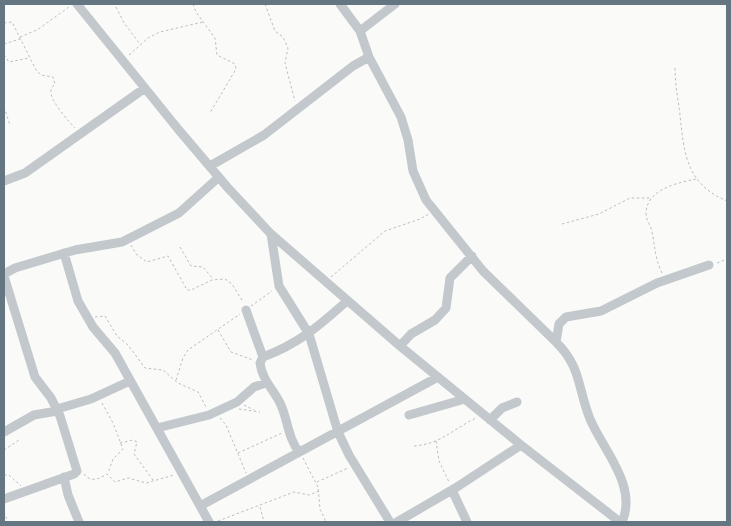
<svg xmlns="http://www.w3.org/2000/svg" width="731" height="526" font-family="'Golos Text',sans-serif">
<rect width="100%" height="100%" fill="#fafaf8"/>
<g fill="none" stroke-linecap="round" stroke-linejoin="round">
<path stroke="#bbbfc2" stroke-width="1" stroke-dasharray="2.5 2.5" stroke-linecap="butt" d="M193,4l3,8 19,26 2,17 18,9 1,5 -26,44
M265,4l10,27 8,6 5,11 -3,15 10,38
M116,7l8,16 16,21
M4,23l8,-1 24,48 5,5 12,2 2,7c-2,2 -4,4 -4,7 -2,8 18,31 24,37
M20,37l17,-7 32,-23
M4,44l16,-5
M4,55l5,7 20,-4
M129,55l19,-17 12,-6 43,-10
M675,68c0,16 3,31 5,47 4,38 6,69 47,86
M4,107l6,18
M562,224l37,-10 31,-16h20
M131,245l5,9 11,8 21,-6 19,34h4l21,-10 13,-1 7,5 11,18
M180,247l11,19 12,1 10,12
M717,263l10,-4
M662,273c-7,-14 -7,-27 -10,-41 -1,-7 -6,-11 -6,-19 1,-24 31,-30 50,-34
M331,277l54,-46 35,-12 9,-5
M251,306l21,-15
M95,317l10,-1 12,20 11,9 17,23 18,2 15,13 20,9 8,15
M218,330l13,22 22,8
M176,380l7,-22 5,-8 52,-36
M102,403l11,20 10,26 -10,10 -5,14
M244,405l10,5
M239,409l21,3
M220,418l6,7 20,48
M436,441l3,20 10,21
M120,443l13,-3 4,2 -3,12 19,26
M414,446c27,-2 39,-17 62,-28
M4,450l15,-10
M238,453l44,-20
M303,458l15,29 2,22 6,13
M84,474c7,9 15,5 23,0l8,8 13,-4 18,5 28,-8
M4,475h5l12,11
M317,482l31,-14
M260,507l4,15
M4,512l4,10
M218,521l76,-29 15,3 10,-4"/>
<path stroke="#c3c8cc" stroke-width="9" d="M77,4l101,125 50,59 43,46 129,112 121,99 99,77
M340,4l20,27 9,26 32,60 7,23 5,31 13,29 57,71 73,71
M360,31l35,-27
M210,166l54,-31 89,-69 16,-9
M4,181l21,-8 120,-85
M271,234l8,52 30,48 29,98 11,23 41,67
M64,253l14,48 15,26 22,26 94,169
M4,274l11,-6 60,-18 47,-8 57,-29 40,-36
M4,276l31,101 16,21 9,18 17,55 -3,3 -70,25
M246,310l17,47
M400,346l11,-12 24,-14 11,-12 4,-30 22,-22
M57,409l34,-10 39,-18
M409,415l56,-16
M490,420l12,-12 15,-6
M157,428l52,-13 28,-13 17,-15 12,-4
M4,432l30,-17 23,-4
M299,452c-11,-14 -11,-31 -18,-47 -7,-15 -19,-25 -21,-42l3,-6c35,-13 56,-31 84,-56
M64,477l4,18 11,27
M452,490l15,32
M200,506l238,-129
M397,522l60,-35 64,-42
M622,522c16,-36 -19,-72 -32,-103 -13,-32 -8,-51 -34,-77l3,-18 7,-7 35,-6 56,-28 52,-18"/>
</g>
<rect width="731" height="526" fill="none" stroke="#657683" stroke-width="10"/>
</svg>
